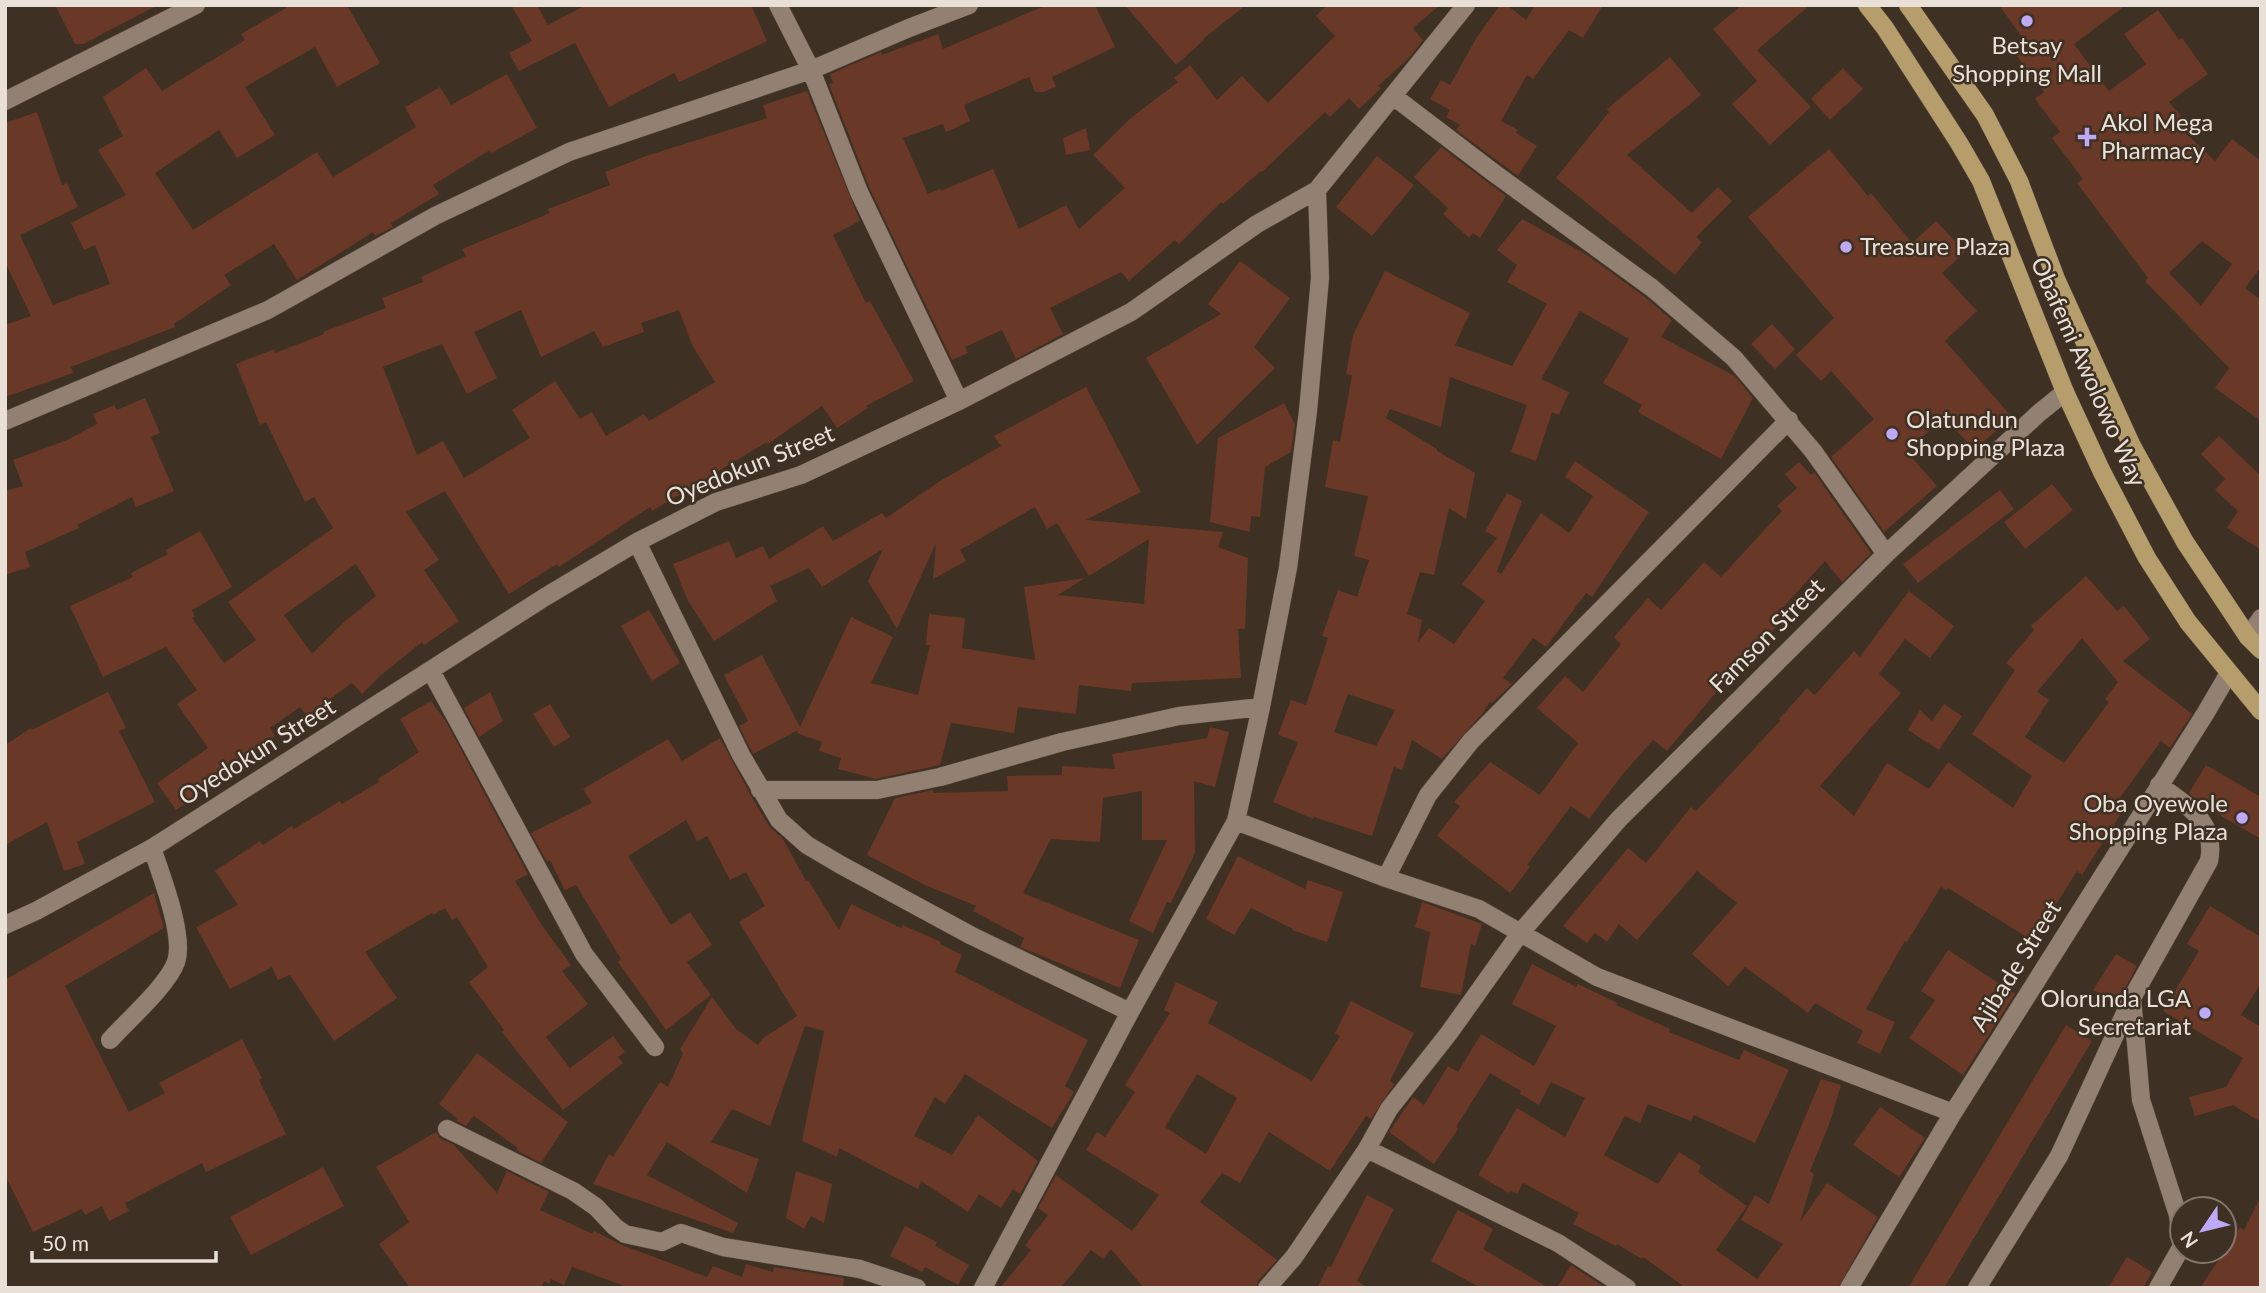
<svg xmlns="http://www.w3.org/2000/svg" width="2266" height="1293" font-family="Lato,sans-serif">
<rect width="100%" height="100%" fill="#3e3023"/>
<path fill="#6a3827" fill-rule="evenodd" d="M55,5h103l-75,39h-8z
M291,5h56l33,58 -43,24 -22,-40 -70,40 30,48 -38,23 -18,-28 -64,43 38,57 124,-78 16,25 83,-50 -11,-20 35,-20 11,18 56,-31 30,54 -46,25 -1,-3 -57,35 6,9 -48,29 2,4 -18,9 -2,-4 -76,48 -23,-36 -50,31 7,10 -57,39 1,3 -104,40 2,6 -68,24v-72l26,-9 -26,-54v-139l32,-11 25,73 5,-2 11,24 -58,28 33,70 57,-21 -15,-39 -11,5 -13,-27 55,-28 -28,-45 25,-14 -20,-39 43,-29 16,23 83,-51 -4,-6z
M511,5h26l11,20 38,-20h165l16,36 -88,41 -5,-9 -65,34 -34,-64 -56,28 -10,-18 23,-12z
M1047,5h48l20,42 -63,30 4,10 -13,5h-8l-6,-15 -65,28 6,16 -24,11 -3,-8 -40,14 25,56 12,-5 1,2 52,-22 26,60 47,-24 13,24 46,-41 -32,-33 39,-38 46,-35 -4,-4 16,-13 27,35 25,-24 26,27 67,-67 -19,-20 11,-11h113l-27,23 10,12 -14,18 -31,28 3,2 -22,21 -10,-11 -19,19 -5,-5 -63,60 -1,-1 -38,33 -2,-2 -42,42 -4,-4 -46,41 -8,-9 -71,36 13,26 -47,25 -14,-29 -37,17 3,6 -16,7 -83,-173 -40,-103 4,-1 -3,-9 51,-22 1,3 56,-21 5,15z
M1125,5h121l-43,34 1,1 -28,25z
M1500,5h7l19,15 9,-15h68l-20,33 -14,-8 -36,49 -6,-4 -26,46 17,9 -2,3 21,13 -19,30 -62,-46 4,-5 -14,-8 4,-7 -20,-11 11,-19 9,5 27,-48z
M1742,5h68l-53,45 54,57 -41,38 -38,-41 25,-23 -44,-52z
M1999,5h127l-52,39 35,47 37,-27 -22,-30 34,-24 21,30 3,-2 26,36 -39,28 12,14 -7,6 41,39 17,-22 29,22v106l-16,21 16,12v121l-46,-33 14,-20 -84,-87 3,-3 -71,-95 6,-4 -31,-41 8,-6 -25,-33 9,-7 -27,-36 12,-9zM2202,241l30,23 -31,42 -32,-33z
M1670,57l31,38 -74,60 65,58 26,-26 14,14 -36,36 6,5 -27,33 -119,-97 53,-66 -2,-3z
M1843,68l20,21 -33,31 -19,-21z
M807,91l53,130 -27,14 33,68 4,-2 44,80 -48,25 2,2 -31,20 -15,-22 -54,38 -1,-2 -115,69 -2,-4 -91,60 -2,-3 -48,30 -64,-103 -39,21 33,48 -15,10 35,51 -35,24 -2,-3 -42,34 -18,18 -10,-11 -45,33 -7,-9 -30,21 5,8 -35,24 2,3 -20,13 1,2 -47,32 -19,-27 51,-35 -31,-44 20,-14 -31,-43 -63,30 -33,-71 63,-29 -2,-4 37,-19 -2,-4 34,-19 32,56 -40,23 3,7 -3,1 32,45 32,-23 -28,-38 105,-74 -19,-31 -9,5 -39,-80 -6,3 -24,-61 38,-15 1,4 49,-19 -1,-2 63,-24 -4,-10 41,-16 -2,-5 45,-21 -4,-7 88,-36 -2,-4 62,-24 -5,-13 41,-16 121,-38 -4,-13zM521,310l20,47 53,-26 9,16 41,-15 -3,-9 38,-13 13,35 23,37 -66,39 -5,-7 -38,22 -14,-24 -12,7 -25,-38 -43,29 18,28 -66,40 -21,-37 -26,14 -34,-88 59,-23 25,50 30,-16 -23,-46zM356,564l20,32 -32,26 -32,32 -28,-39z
M1086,128l4,22 -24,5 -3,-17z
M1441,147l65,49 -26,42 -7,-5 -4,5 -26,-24 5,-6 -34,-31z
M1829,149l39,47 3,-3 41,50 24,-22 29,31 -23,21 35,38 -32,30 67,76 -38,33 -29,-33 -39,34 31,35 -53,46 -53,-75 43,-38 -43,-48 -10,10 -25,-26 38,-37 -86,-101z
M1377,156l37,29 -42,51 -36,-29z
M1522,219l65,36 58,42 27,23 -11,17 74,39 18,22 -32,61 -83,-47 4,-7 -39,-22 26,-44 -49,-28 -39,68 28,13 -10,23 -7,-3 -16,49 -25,-9 16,-47 -77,-28 -9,50 -51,-18 -4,9 51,31v2l38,22 -9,46 -17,-11 -15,67 -14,-3 -13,42 15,6 -4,22 11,-14 25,16 31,-43 -23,-17 35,-46 -12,-7 22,-38 15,8 -25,71 4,2 40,-61 28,20 24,-37 -28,-19 10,-16 74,51 -57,85 -6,-4 -40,54 -13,-9 -30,40 9,6 -20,19 -2,-1 -8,12 -40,45 -30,-19 -10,30 -8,-3 -22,69 -58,-19 -1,2 -40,-17 25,-60 -20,-7 13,-35 15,5 22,-67 -6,-2 16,-46 19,7 12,-37 -15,-4 14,-60 -43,-9 8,-47 7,2 12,-67 -6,-1 7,-39 32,-64 85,42 -15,32 57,21 35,-62 -40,-22 10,-17 -20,-15zM1348,694l47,16 -19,36 -42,-14z
M1240,261l50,37 -36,49 21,21 -78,77 -51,-87 75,-44 -13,-10z
M1772,324l23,25 -20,20 -24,-25z
M1086,387l55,105 -55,28 137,12 -5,15 30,11 -3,71h-7l3,49 -109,5 -1,8 -52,-6 -3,29 -58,-7 -4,26 -63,-10 -11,42 -64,14 -38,-10 3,-11 -22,-7 3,-9 -25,-9 1,-3 -45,24 -14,-28 9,-5 -24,-46 38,-20 38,72 51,-110 42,20 -22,46 47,12 12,-50h-4l3,-31 36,4 -3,30 73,12 -11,-73 61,-9 -27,17 86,9 5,-65 -60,37 -32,-53 -10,6 -12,-22 -75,43 6,11 -33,18 3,-36 -39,86 -29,-48 15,-32 -61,38 -13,-19 -39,18 7,15 -63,40 -26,-40 -15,-37 56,-23 7,17 27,-12 6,13 54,-33 10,15 49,-28 4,5 54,-37 61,-35 -7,-10z
M145,398l15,35 -9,4 23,54 -38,16 -4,-10 -55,28 2,3 -54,24 5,15 -25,8v-84l18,-5 -10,-26 54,-20 30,-16 -4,-10 21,-9 3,5z
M1284,403l11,21 -4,28 -26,15 -5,50 -9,-1 -1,16 -40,-10 8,-84z
M2219,436l42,40v74l-34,-22 11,-17 -23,-21 10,-11 -24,-25z
M1799,462l12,13 3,-3 57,81 -29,29 -17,-21 -54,60 6,5 -27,31 -2,-3 -81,97 -14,-11 -31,35 -33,44 -18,-13 -44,59 3,2 -20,26 -73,-57 23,-30 -6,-4 36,-40 50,33 38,-52 -41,-35 28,-32 18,16 38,-48 -7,-7 34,-39 13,12 43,-48 17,15 61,-66 -5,-5 20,-18 -12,-14z
M2052,484l21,26 -48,39 -21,-27z
M2000,490l14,19 -96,74 -15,-19z
M2086,576l31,35 7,-5 26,33 -27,22 69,53 -22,34 -9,-7 -42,58 8,5 -45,71 -5,-4 -44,70 -85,-53 -2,2 -5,-3 -34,55 -2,-1 -39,68 29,13 -15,32 -23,-11 6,-12 -48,-28 -7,10 -63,-46 -17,19 -36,-32 45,-51 -40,-32 -60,69 -18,-16 -12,18 -12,-9 -8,10 -24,-17 65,-78 18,15 45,-56 5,4 84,-90 -1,-2 28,-31 8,7 39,-44 6,6 49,-66 45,35 -24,32 -25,-19 -26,35 22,19 -81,93 34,30 33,-53 42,26 19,-27 65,46 19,-32 -60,-42 43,-64 -9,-7 28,-33 -3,-4zM2082,638l36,44 -13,17 4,3 -45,61 -39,-26 24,-37 -12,-8z
M649,610l31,53 -28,18 -31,-55z
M108,692l18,36 -7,3 36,71 -78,40 8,22 -21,7 -17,-49 -42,23v-100l26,-17 1,2z
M490,692l13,29 -24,16 -15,-29z
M431,701l14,19 83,154 -13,7 28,46 28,38 -9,6 26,33 -42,33 24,31 43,-32 12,16 -7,5 5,6 -60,47 -61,-78 2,-2 -35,-48 19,-15 -31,-50 -5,3 -7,-12 -12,7 -1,-2 -67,39 32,46 -63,43 -44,-66 -12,5 -6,-13 -42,22 -34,-62 42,-22 -23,-34 45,-30 3,4 29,-19 2,3 46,-28 2,3 37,-22 -1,-3 41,-27 -19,-33z
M550,704l20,33 -16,10 -21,-33z
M1944,704l18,12 -23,34 -31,-20 12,-20 12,11z
M1210,727l19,5 -14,55 -21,-6 1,72 -24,50 -4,-1 -14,31 -24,-12 38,-81h-25v-49l-39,7 -3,44 -49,-3 -28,54 116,47 -19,48 -100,-41 4,-9 -51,-27 3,-5 -53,-22 -56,-29 28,-57 38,-8v3l75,-2 -1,-15 55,-1v-9l53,3 -3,-15 95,-16z
M720,738l31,58 18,30 14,13 23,42 2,-1 31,50 12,-26 50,24 2,-3 38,17 -1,2 22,11 -7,17 133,68 -23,46 9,6 -22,36 -87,-54 -20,30 -10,-7 -21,39 38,19 26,-40 60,46 -18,33 -7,-5 -12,19 -22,-14 -11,18 -47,-31 -3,8 -79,-41 -2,9 -35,-16 22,-110 -19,-5 -35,100 -38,-17 -21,33 48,17 -12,34 -80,-51 -20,33 91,48 -5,10 -140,-49 16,-30 4,3 47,-75 8,5 15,-33 -3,-5 32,-52 24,32 22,16 4,-6 35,-23 -58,-94 26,-16 -19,-34 -16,8 -23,-44 -10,5 -11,-21 -58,36 43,69 19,-13 22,33 -25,17 24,33 -45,35 -48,-68 3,-3 -45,-74 -11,5 -15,-30 -3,2 -16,-29 61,-30 -9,-14 85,-50 14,22z
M2206,765l55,32v42l-57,-33 -15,-13z
M1238,856l67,33 3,-9 35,12 -16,50 -35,-12 1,-1 -42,-21 -17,27 -28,-16z
M154,893l10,35 -99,58 64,126 36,-19 -6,-10 83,-44 20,39 -3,2 27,54 -80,38 -4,-9 -77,40 4,8 -20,10 -7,-15 -17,9 -3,-6 -49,23 -28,-57v-195z
M1422,902l60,22 -7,22 -4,-2 -10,51 -41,-8 10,-55 -15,-5z
M2210,906l51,31v46l-20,32 20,12v95l-28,-17 -38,11 -6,-19 37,-10 17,-29 -80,-47 36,-60 -12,-7z
M1948,950l67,44 -52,81 -54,-37 26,-38 -14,-9z
M2116,954l21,12 -20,38 -24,-14z
M1532,964l44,23 2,-3 39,19 -1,2 54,24 -1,3 70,28 5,-10 45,20 -34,73 -61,-28 -3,6 -43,-17 -8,19 -15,-7 -21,39 54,29 21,-32 22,14 -3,6 49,34 -31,44 41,29 26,-35 -42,-24 14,-25 14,9 52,-125 20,6 -11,37 -20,49 4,3 -14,48 27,-39 51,34 -40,71h-152l-43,-31 -1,2 -25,-15 -1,2 -43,-22 6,-11 -56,-30 -6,11 -7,-4 -1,3 -31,-18 39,-67 48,29 20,-39 -34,-16 -12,23 -19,-11 1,-3 -31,-18 -34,54 2,2 -24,35 -45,-32 24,-35 11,8 24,-39 10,6 23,-38 53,32 22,-40 -44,-22z
M1176,982l42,20 -10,21 104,58 28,-45 -5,-3 16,-32 63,32 -24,48 4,3 -23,35 -5,-3 -36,55 -61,-39 -29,51 -18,-10 -22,29 77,58 -19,21 -2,7h-112l-33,-39 -8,10 -12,-9 -30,38h-61l31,-38 -6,-5 23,-30 -10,-7 18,-33 76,56 27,-36 -73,-45 11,-18 8,5 30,-45 -10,-7 45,-72 -6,-3zM1197,1074l40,24 -31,56 -41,-27z
M2066,1025l26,16 -148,247h-36z
M477,1053l91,69 -27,41 -25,-13 2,-2 -44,-32 -8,10 -11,-6 3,-1 -19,-15z
M1880,1107l45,31 -26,39 -46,-32z
M436,1132l5,7 12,5 44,49 10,-22 42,21 -9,18 53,24 1,-3 28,14 85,32 6,-11 29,11 4,-13 27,8 1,-5 70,11 -1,10h-213l-58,-21 -8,18 -13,-6 -2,5 -5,-3 -3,7h-131l-31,-44 30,-22 -33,-55z
M323,1167l21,39 -93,49 -21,-38z
M796,1171l36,13 -8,39 -13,-7 -7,13 -18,-11z
M1367,1195l27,14 -37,72 12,7h-52l11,-22 3,1z
M2261,1196v92h-61l40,-61 4,3z
M1458,1210l35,19 -10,20 66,39h-68l-50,-27z
M905,1226l32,16 -2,4 34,19 -11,20 -33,-18 -3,5 -32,-16z
M2127,1257l25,15 -9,16h-35z
M1571,1265l35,23h-49z"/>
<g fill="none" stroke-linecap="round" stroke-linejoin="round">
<defs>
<path id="minor" d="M778,5l33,65 48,122 100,209
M1393,96l101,77 158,115 82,70 79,93 73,103
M5,101l191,-96
M5,421l263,-111 167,-94 134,-64 242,-82 98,-42 60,-23
M637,542l104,213 38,65 28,25 34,20 131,71 158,76
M2248,637l13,-19
M431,671l153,283 71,93
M760,790h117l63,-13 122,-35 117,-26 82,-9
M1236,821l150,57 93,31 118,68 356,136
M1386,878l42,-83 43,-54 318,-321
M5,925l31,-14 116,-63 393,-251 92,-55 79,-40 85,-27 158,-74 172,-89 126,-88 60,-34 149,-185
M2132,998l9,102 37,115 4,31 -24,42
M110,1040c17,-19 58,-55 66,-78 9,-26 -15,-87 -24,-114
M447,1129l126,62 23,16 19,20 10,7 37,8 19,-9 42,14 137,22 57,19
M1367,1149l191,94 69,45
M983,1288l147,-276 106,-191 25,-114 27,-139 20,-157 12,-133 -3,-88
M1267,1288l27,-31 73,-108 22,-40 60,-76 72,-101 98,-113 267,-265 153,-141 26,-21
M1849,1288l104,-175 252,-399 24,-41
M1977,1288l82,-132 73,-158 77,-137c8,-40 -22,-55 -50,-76"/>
<path id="major" d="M1867,5l18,23 74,115 22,38 84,211 37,80 45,86 41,64 73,89
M1908,5l77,110 34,66 37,98 75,165 54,98 63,95 13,13"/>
</defs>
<use href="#minor" stroke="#584c41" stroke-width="19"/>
<use href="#major" stroke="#584c41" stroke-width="19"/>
<use href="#minor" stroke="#928172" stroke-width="18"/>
<use href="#major" stroke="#b59e6b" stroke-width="18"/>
</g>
<g fill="#bda9f5" stroke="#3e3023" stroke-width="2.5">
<circle cx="2027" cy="21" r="7"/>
<path d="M2083.5 126.5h7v7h7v7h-7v7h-7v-7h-7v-7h7z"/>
<circle cx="1846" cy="247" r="7"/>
<circle cx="1892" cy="434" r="7"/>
<circle cx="2242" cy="818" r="7"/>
<circle cx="2205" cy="1013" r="7"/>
</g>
<g text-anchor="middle" stroke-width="5" stroke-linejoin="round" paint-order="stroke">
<g font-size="24" fill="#e9e0d7" stroke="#3e3023" text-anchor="start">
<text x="2027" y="54" text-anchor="middle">Betsay<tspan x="2027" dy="28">Shopping Mall</tspan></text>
<text x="2101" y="131">Akol Mega<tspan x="2101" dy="28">Pharmacy</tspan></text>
<text x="1860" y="255">Treasure Plaza</text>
<text x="1906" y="428">Olatundun<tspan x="1906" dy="28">Shopping Plaza</tspan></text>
<text x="2228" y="812" text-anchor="end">Oba Oyewole<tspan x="2228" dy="28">Shopping Plaza</tspan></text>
<text x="2191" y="1007" text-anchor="end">Olorunda LGA<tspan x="2191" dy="28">Secretariat</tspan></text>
</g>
<g font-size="24" fill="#e9e0d7" stroke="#3e3023">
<text transform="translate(2088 372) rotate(66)" y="8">Obafemi Awolowo Way</text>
<text transform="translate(750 466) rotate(-22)" y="8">Oyedokun Street</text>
<text transform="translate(1767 636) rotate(-45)" y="8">Famson Street</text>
<text transform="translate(257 752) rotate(-32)" y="8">Oyedokun Street</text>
<text transform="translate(2016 966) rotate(-58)" y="8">Ajibade Street</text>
</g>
</g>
<rect width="2266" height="1293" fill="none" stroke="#e9e0d7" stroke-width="14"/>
<g transform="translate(2203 1230) rotate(235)"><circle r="33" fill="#3e3023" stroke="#82766b" stroke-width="2"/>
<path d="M0-5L12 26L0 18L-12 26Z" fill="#bda9f5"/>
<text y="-10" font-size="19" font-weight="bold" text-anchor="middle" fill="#e9e0d7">N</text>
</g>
<path d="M32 1251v10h184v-10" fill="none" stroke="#e9e0d7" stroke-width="3.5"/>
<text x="42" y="1251" font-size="21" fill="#e9e0d7" stroke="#3e3023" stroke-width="5" paint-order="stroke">50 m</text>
</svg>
